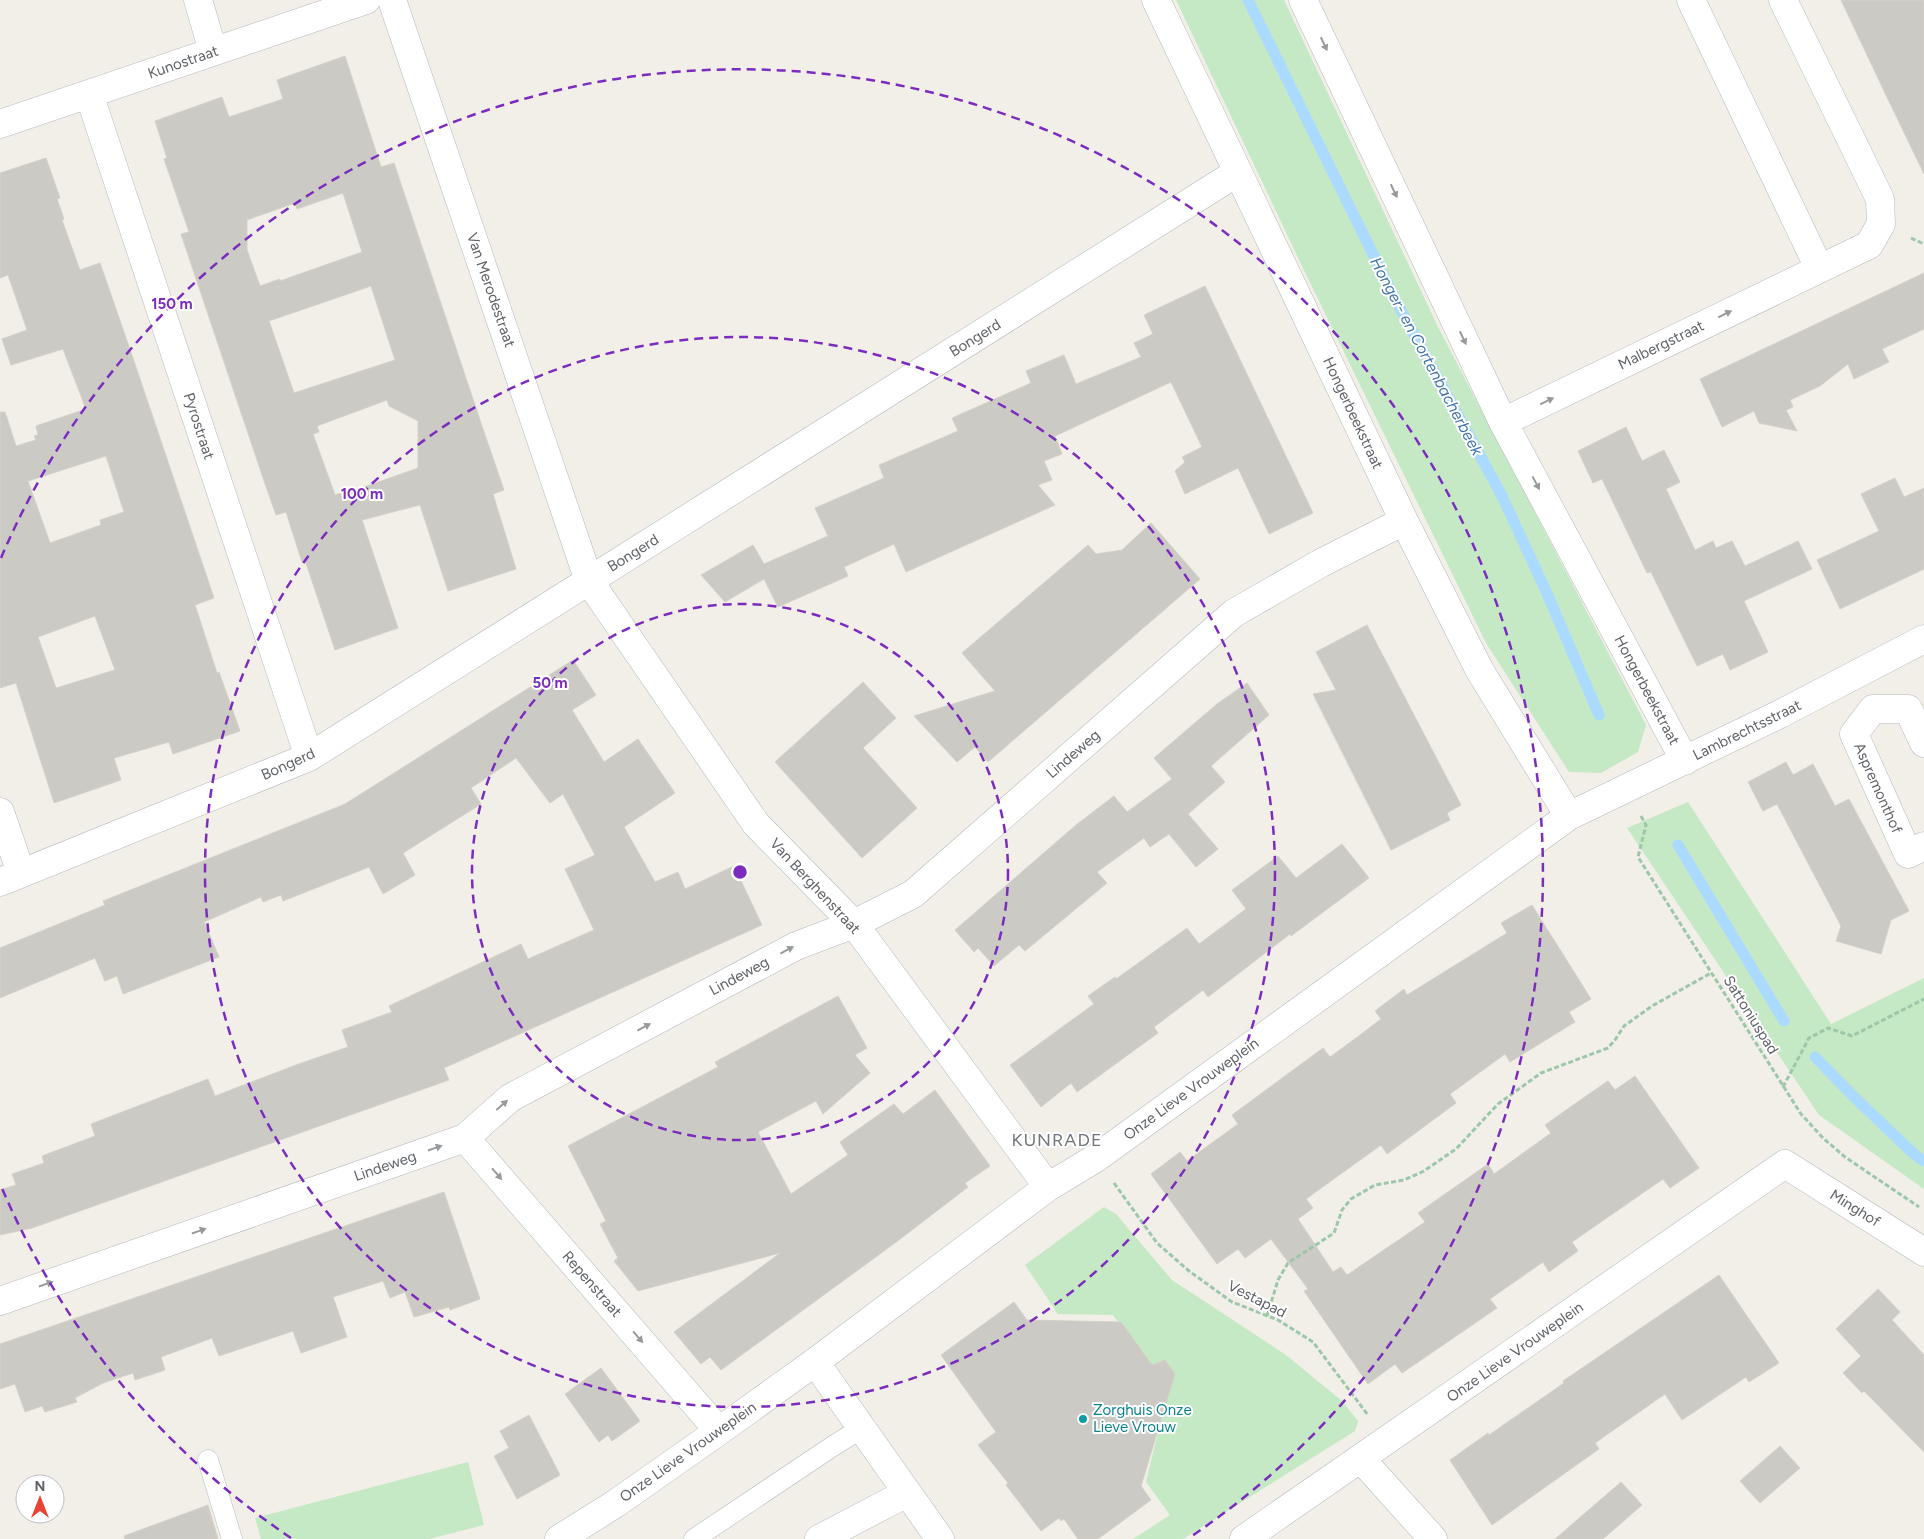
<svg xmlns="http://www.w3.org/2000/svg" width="1924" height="1539" font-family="Figtree,sans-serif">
<rect width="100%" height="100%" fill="#f1efe8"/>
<path fill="#c5e8c5" d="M1176,0h108l154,327 208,398 -8,27 -37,21 -32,-1 -83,-129 -186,-381z
M1688,802l143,222 93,-46v211l-105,-74 -192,-287z
M1104,1207l12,7 56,66 114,75 56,46 16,20 -3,10 -172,108h-50l37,-24 -24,-33 22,-92 -55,-75 -55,-1 -33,-49z
M468,1462l16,63 -55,14h-168l-6,-21z"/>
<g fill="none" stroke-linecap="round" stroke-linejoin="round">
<path stroke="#aadaff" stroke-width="11" d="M1248,0l148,301 106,195 44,95 53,124
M1678,845l106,176
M1815,1057l40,41 60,57 9,6"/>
</g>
<path fill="#cccac5" stroke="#d6d1c6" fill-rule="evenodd" d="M1841,0h83v174l-40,-83z
M345,56l36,111 13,-4 91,272 19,55 -11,4 23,75 -68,22 -28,-86 -58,15 36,108 -63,22 -30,-90 -3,2 -16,-50 -10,3 -12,-34 -83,-247 8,-2 -25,-73 3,-1 -12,-37 67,-24 7,20 54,-18 -6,-19zM343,193l19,59 -82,29v-2l-20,7 -13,-36v-30l48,-17 2,6zM371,286l24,74 -101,33 -25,-72zM387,400l2,6 29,15v47l-65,23 -1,-2 -17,6 -22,-61 6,-2 -2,-6z
M46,158l14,40 -3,1 7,20 -2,1 18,50 20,-7 34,98 80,237 -19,7 22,68 2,-1 21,59 -67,23 -4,-12 -55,16 7,22 -67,23 -38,-120 -16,5v-276h5l11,34 20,-6 -2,-4 4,-1 -2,-9 50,-17 -23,-60 -52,16 -9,-26 25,-9 -19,-55 -8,3v-105zM106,456l18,56 -24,8 1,5 -51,18 -22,-62zM95,616l20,54 -59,18 -18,-51z
M1924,273v56l-42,20 7,13 -35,17 -6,-15 -28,22 -30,14 3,7 -7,3 11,21 -38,-8 -5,-12 -32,16 -22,-48z
M1205,286l108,227 -44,21 -31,-66 -53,26 -10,-23 10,-9 -3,-5 20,-10 -31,-65 -116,54 7,18 -18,7 8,19 -14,5 17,20 -149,67 -12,-28 -50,23 4,9 -70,31 -14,-28 -39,23 -24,-27 52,-30 11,19 64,-28 -13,-28 69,-30 -5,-13 79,-34 -6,-13 79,-35 -5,-12 38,-16 12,29 65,-27 -7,-14 19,-9 -9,-19z
M1626,427l16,34 22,-11 16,32 -14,7 29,61 18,-9 3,7 16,-7 13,25 53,-25 14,28 -68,32 24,51 -38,18 -7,-16 -26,12 -46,-94 -4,1 -45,-94 -9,4 -15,-32z
M1895,478l9,19 20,-9v81l-84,40 -23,-49 62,-29 -18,-37z
M1151,523l49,56 -212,183 -13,-15 -18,15 -43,-46 81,-25 -33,-38 126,-108 8,9 26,-4z
M1367,625l94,180 -14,8 3,7 -59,30 -78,-156 23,-4 -20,-38z
M573,660l23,35 -24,15 32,52 34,-23 37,54 -51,34 31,55 23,-10 7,17 49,-23 28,59 -318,143 5,12 -417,148 -32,7v-45l16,-5 -4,-11 32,-11 -2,-7 53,-20 -4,-12 117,-45 7,17 81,-31 52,-18 -6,-17 50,-18 -3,-6 132,-62 7,15 66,-29 -29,-61 30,-14 -32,-61 -13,9 -34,-45 -45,30 10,16 -78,49 12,22 -32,19 -14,-27 -86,34 -2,-6 -18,7 -2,-5 -57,25 15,35 -96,37 -6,-18 -12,5 -10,-23 -95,40v-50l105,-43 -2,-4 242,-97z
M863,682l33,36 -33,30 54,60 -55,50 -87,-96z
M1247,683l22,32 -58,51 14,16 -37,32 30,35 -22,18 -27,-33 -19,13 -6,-9 -47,34 10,11 -82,68 -6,-6 -25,21 -16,-18 -4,4 -19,-22 121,-105 38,-29 13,16 45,-33 -18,-21 63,-54z
M1786,762l7,13 20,-11 22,42 14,-7 60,112 -18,9 -10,34 -45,-13 5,-15 -64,-122 -14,7 -15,-29z
M1342,844l27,34 -78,58 -1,-2 -82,63 -5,-7 -49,37 4,6 -81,59 -6,-9 -30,24 -31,-42 84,-61 -6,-8 27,-19 1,2 71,-51 12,16 47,-35 -14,-19 46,-34 18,22z
M1532,905l59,94 -22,13 6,10 -65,40 -5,-8 -55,40 6,9 -69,51 -6,-9 -75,54 7,9 -15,11 35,53 8,-5 6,8 78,-53 -7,-9 27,-19 43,-30 6,10 57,-41 -6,-8 31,-22 32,-22 7,9 20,-14 64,92 -29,20 -7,-9 -91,63 6,9 -29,21 -6,-10 -53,37 7,9 -51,35 -44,30 -7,-9 -27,20 -64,-93 4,-2 -37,-50 -26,19 -7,-9 -21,15 -66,-90 29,-22 7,9 51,-37 -6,-9 91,-67 7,9 26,-19 25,-19 -6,-8 29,-22 3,6 100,-62 -6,-10z
M838,996l29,52 -12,7 15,18 -47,41 -7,-13 -58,31 33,62 57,-39 -8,-13 54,-38 9,10 32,-24 55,76 -25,17 3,4 -73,56 -174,127 -11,-13 -9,7 -27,-32 106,-79 -142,38 -24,-30 4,-3 -18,-34 6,-3 -38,-75 150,-79 -3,-5z
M444,1192l36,107 -30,11 -1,-3 -35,10 -9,-25 -15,6 -7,-17 -50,16 14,40 -46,16 -8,-22 -74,25 -7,-18 -51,19 4,13 -30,10 -2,-7 -30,10 -28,15 2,4 -32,10 -3,-6 -17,6 -10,-28 -15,5v-45z
M1719,1275l60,88 -30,19 -3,-5 -64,43 -17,-26 -70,49 4,6 -107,76 -42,-65 38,-27 1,2 75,-52 -1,-2z
M1878,1289l22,23 -8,8 32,35v97l-60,-61 -2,2 -19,-20 18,-17 -25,-27z
M1014,1302l13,18 94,2 31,43 13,-5 10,14 -34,112 10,14 -53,39h-20l-14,-20 -3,2 -2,-3 -18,13 -35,-46 2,-2 -30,-38 18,-13 -55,-77z
M601,1368l39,53 -28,20 -4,-6 -9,7 -34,-48z
M529,1415l31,60 -43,24 -23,-43 15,-8 -9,-17z
M1780,1446l20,22 -40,35 -20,-22z
M1621,1482l21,23 -39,34h-48z
M208,1505l10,34h-93l-1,-3z"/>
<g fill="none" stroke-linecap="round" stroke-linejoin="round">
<defs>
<path id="service" d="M208,1460l24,79
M694,1539l139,-93 29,-18"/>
<path id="minor" d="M198,0l15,51
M392,0l197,581 167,243 98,100 194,263
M1156,0l248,521 76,150 89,145
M1303,0l200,422 182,339
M1691,0l128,268
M89,94l220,663
M0,124l366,-124
M1503,422l366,-177 12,-21 -1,-25 -97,-199
M1873,709l-19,25 54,120 16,-8
M1873,709h35l16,34
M0,812l21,61
M0,882l309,-125 929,-585
M465,1138l254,293
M0,1301l465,-163 45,-40 286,-152 58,-22 59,-30 321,-281 87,-50 83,-42
M815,1362l125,177
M1361,1459l72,80
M559,1539l56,-35 104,-73 96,-69 233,-175 48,-29 473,-342 211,-102 144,-75
M819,1539l88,-46
M1244,1539l541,-375 139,88"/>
</defs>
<use href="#service" stroke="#b5b8bc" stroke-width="21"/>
<use href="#minor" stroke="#b5b8bc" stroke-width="29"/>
<path stroke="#9cc7a9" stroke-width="3" stroke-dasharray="5 2.5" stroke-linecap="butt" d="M1911,238l13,6
M1641,816l5,9 -8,32 163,257 22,24 22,19 74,50
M1783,1087l26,-49 19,-10 24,8 72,-37
M1114,1183l43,60 32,28 43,31 46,18 35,22 55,73
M1267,1316l11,-36 10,-17 46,-30 8,-23 9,-11 24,-14 29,-5 20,-9 32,-22 42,-45 43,-31 67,-25 7,-8 9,-14 28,-20 59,-33"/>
<use href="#service" stroke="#fff" stroke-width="20"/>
<use href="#minor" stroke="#fff" stroke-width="28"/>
</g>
<defs><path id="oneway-solid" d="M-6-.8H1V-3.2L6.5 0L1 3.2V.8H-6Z" transform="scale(1.25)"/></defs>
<g fill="#979a9d">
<use href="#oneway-solid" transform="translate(1324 44) rotate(65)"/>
<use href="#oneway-solid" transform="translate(1394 191) rotate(65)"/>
<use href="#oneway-solid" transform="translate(1725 314) rotate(-26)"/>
<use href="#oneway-solid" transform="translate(1463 338) rotate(65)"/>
<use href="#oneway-solid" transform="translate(1547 401) rotate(-26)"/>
<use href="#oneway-solid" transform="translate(1536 483) rotate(62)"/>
<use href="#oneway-solid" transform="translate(787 950) rotate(-28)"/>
<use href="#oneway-solid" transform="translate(644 1027) rotate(-28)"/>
<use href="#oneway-solid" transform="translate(502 1105) rotate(-41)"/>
<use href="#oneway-solid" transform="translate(435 1148) rotate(-19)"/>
<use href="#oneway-solid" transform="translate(497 1174) rotate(49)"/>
<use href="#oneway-solid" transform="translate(199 1231) rotate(-19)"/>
<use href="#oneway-solid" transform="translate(46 1284) rotate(-19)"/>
<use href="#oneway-solid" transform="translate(638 1337) rotate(49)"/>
</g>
<g fill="none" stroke="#7b2cbf" stroke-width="2.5" stroke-dasharray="9 6">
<circle cx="740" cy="872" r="268"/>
<circle cx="740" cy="872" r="535"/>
<path d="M291 1538A803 803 0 0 1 1 1186M1 558A803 803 0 1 1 1189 1538"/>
</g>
<circle fill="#0f9aa8" stroke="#fff" stroke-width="2" cx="1083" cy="1419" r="5"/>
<g text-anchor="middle" stroke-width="4" stroke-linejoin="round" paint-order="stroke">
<g font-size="15" fill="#5f6368" stroke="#fff">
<text transform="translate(183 62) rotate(-19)" y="5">Kunostraat</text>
<text transform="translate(491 290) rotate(71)" y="5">Van Merodestraat</text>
<text transform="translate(975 338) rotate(-32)" y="5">Bongerd</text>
<text transform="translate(1661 345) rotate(-26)" y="5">Malbergstraat</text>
<text transform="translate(1353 413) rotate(65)" y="5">Hongerbeekstraat</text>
<text transform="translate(199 426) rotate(72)" y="5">Pyrostraat</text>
<text transform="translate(633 553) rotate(-32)" y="5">Bongerd</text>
<text transform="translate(1647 690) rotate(62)" y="5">Hongerbeekstraat</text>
<text transform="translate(1747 730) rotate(-26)" y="5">Lambrechtsstraat</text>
<text transform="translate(1073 754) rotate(-41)" y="5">Lindeweg</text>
<text transform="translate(288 764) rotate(-24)" y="5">Bongerd</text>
<text transform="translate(1878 788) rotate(66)" y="5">Aspremonthof</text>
<text transform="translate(815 886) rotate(47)" y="5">Van Berghenstraat</text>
<text transform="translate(739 976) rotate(-28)" y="5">Lindeweg</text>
<text transform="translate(1751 1015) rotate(58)" y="5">Sattoniuspad</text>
<text transform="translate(1191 1089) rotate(-36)" y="5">Onze Lieve Vrouweplein</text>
<text transform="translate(385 1166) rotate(-19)" y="5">Lindeweg</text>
<text transform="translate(1855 1208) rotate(32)" y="5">Minghof</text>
<text transform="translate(592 1284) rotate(49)" y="5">Repenstraat</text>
<text transform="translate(1257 1299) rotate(27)" y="5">Vestapad</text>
<text transform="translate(1515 1352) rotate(-35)" y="5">Onze Lieve Vrouweplein</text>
<text transform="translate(688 1452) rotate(-35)" y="5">Onze Lieve Vrouweplein</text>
</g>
<g font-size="15" fill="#0d838f" stroke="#fff" text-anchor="start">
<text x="1093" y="1415">Zorghuis Onze<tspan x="1093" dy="17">Lieve Vrouw</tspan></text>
</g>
<g font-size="16" font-style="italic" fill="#4174aa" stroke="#fff">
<text transform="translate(1427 356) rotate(62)" y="6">Honger- en Cortenbacherbeek</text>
</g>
<g font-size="18" letter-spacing="1" fill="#70757a" stroke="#fff">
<text x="1057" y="1146">KUNRADE</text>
</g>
</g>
<circle cx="740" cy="872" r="8" fill="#7b2cbf" stroke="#fff" stroke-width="2.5"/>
<g font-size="15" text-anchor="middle" font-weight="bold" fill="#7b2cbf" stroke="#fff" stroke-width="4" stroke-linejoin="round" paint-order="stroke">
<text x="172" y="309">150 m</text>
<text x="362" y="499">100 m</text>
<text x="550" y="688">50 m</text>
</g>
<g transform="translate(40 1499)"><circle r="24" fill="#ffffff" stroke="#bfc1c3"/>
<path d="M0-4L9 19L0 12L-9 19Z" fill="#ea4335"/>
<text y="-8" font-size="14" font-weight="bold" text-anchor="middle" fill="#5f6368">N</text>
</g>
</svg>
